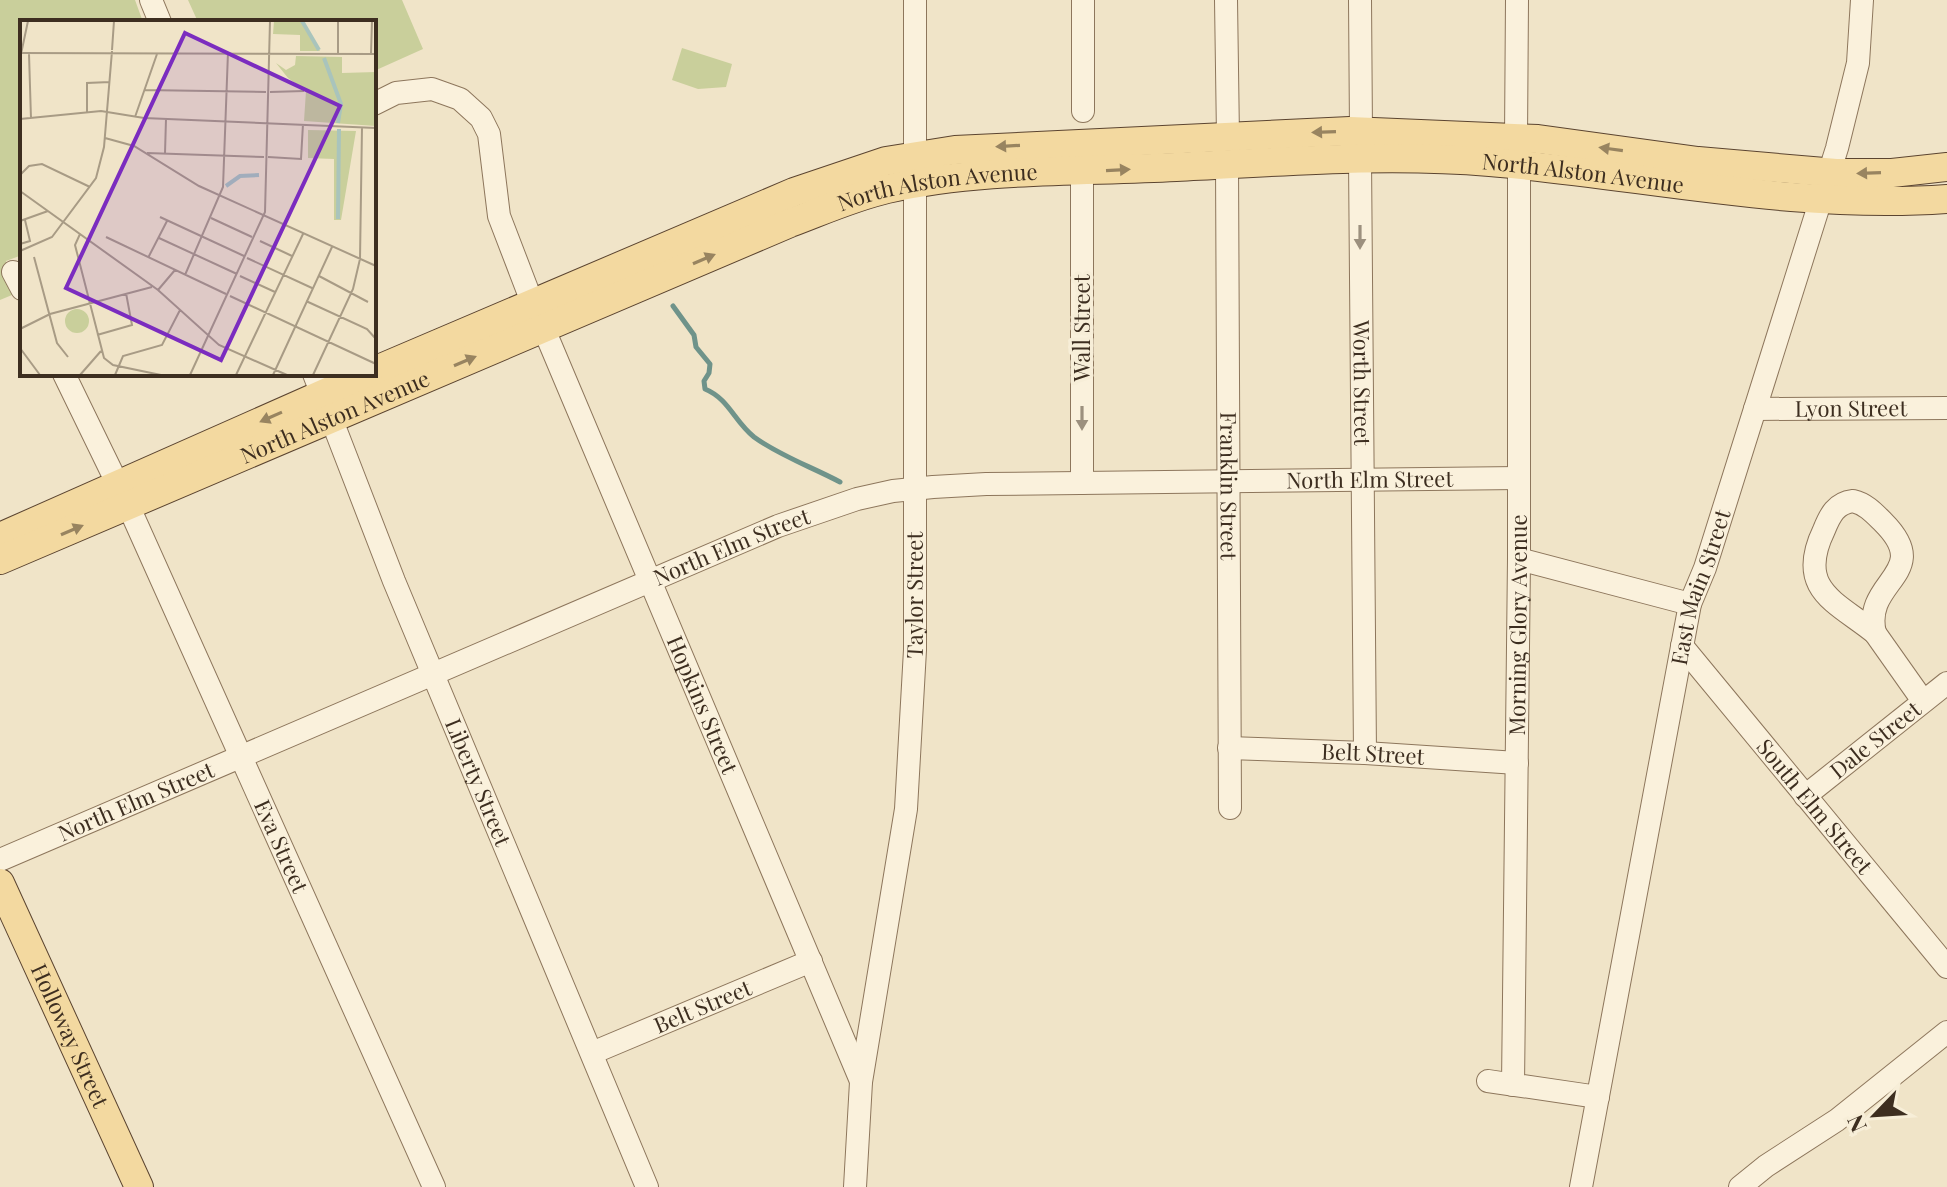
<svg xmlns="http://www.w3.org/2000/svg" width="1947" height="1187" font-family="'Playfair Display',serif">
<rect width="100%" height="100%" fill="#f0e4c8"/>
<path fill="#c9cf9b" d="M0,0h135l8,22h-121v233l-16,6 6,34 -12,5z
M188,0h214l21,49 -49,22v-49h-176z
M682,48l50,16 -6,23 -28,2 -26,-9z"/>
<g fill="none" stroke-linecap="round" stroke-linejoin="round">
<path stroke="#6f938a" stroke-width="5" d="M673,306l21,29 2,12 14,17 -1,9 -5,8 1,8c24,10 29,32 49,48 26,19 58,30 86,45"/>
<defs>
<g id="minor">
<path d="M151,0l9,22"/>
<path d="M1083,0v111"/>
<path d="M1226,0l2,137"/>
<path d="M1360,0l1,131"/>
<path d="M374,104l22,-11 36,-4 28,10 21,19 8,16 10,82 33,86"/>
<path d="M1516,138l1,-138"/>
<path id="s1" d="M1360,159l5,594"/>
<path id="s2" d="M1227,164l3,644"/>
<path d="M13,272l9,17"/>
<path id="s3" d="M543,327l318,754"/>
<path d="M64,374l54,111"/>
<path id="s4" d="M314,374l80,207 253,606"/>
<path id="s5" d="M1755,409l192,-1"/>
<path d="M1082,483v-311"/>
<path d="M1853,501c13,3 21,12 30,21 52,52 -21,58 -8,111 -38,-31 -80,-43 -51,-103 6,-15 12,-27 29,-29z"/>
<path id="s6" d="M128,505l306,682"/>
<path d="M1519,559l171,45"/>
<path d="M1875,633l48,68"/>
<path id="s7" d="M1682,646l265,321"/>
<path id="s8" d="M1229,748l136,5 152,10"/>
<path id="s9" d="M1805,796l142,-113"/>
<path id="s10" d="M0,860l778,-334 79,-27 36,-8 40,-4 53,-3 533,-6"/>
<path id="s11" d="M592,1053l219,-92"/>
<path d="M1488,1081l110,16"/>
<path id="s12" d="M1513,1085l6,-526v-394"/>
<path id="s13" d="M855,1187l6,-105 45,-273 9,-159v-650"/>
<path id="s14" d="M1581,1187l109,-583 15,-36 132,-420 21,-85 4,-63"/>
<path d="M1740,1187l26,-21 71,-46 110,-88"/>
</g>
<g id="major">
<path d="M374,371l420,-179 92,-31 69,-11 395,-19 188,8 160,22 138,12h56l55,-6"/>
<path d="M0,537l368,-163"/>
<path id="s15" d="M0,560l790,-337c32,-12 63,-26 97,-34 94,-21 193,-17 289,-22 104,-5 209,-14 314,-5 152,13 303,48 457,37"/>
<path id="s16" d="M0,883l139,304"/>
</g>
</defs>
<use href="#minor" stroke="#8d765c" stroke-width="24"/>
<use href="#major" stroke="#5b4430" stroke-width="30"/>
<use href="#minor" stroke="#faf1dc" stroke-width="22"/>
<use href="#major" stroke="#f3d9a0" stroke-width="28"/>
</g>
<defs><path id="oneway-solid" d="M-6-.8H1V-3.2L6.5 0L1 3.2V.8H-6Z" transform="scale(2)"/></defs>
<g fill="#988460">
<use href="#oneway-solid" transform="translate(1324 132) rotate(178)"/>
<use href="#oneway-solid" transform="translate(1008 146) rotate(177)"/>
<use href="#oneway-solid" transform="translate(1611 149) rotate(-172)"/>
<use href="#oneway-solid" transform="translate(1118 170) rotate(-3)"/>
<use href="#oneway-solid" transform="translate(1869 173) rotate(178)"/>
<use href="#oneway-solid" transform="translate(704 259) rotate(-23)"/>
<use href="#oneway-solid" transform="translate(465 361) rotate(-23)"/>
<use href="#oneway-solid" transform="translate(271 417) rotate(156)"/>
<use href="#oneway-solid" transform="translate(72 530) rotate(-23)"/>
</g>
<g fill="#9c907e">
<use href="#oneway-solid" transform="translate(1360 237) rotate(90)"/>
<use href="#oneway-solid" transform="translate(1082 418) rotate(90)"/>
</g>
<g text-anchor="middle" stroke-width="7" stroke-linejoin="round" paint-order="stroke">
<g font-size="22" fill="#3d2e20" stroke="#f7eed8">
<text dy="8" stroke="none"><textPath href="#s15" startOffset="1660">North Alston Avenue</textPath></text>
<text dy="8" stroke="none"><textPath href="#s15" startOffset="1012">North Alston Avenue</textPath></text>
<text transform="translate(1082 328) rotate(-90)" y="8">Wall Street</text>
<text dy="8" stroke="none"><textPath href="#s1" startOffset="224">Worth Street</textPath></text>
<text dy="8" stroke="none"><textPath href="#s5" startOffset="96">Lyon Street</textPath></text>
<text dy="8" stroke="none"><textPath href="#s15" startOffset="364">North Alston Avenue</textPath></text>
<text dy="8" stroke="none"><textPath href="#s10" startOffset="1444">North Elm Street</textPath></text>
<text dy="8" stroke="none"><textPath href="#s2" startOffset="322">Franklin Street</textPath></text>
<text dy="8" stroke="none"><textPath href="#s10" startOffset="796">North Elm Street</textPath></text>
<text dy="8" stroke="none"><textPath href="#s14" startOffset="612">East Main Street</textPath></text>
<text dy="8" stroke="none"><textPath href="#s13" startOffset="596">Taylor Street</textPath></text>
<text dy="8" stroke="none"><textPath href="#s12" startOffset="460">Morning Glory Avenue</textPath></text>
<text dy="8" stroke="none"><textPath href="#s3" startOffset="410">Hopkins Street</textPath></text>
<text dy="8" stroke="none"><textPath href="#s9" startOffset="90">Dale Street</textPath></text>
<text dy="8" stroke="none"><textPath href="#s8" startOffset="144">Belt Street</textPath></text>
<text dy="8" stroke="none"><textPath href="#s4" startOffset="440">Liberty Street</textPath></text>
<text dy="8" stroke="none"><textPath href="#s10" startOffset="148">North Elm Street</textPath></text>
<text dy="8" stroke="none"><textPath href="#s7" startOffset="208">South Elm Street</textPath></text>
<text dy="8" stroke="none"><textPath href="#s6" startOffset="374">Eva Street</textPath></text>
<text dy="8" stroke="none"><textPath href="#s11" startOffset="120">Belt Street</textPath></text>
<text dy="8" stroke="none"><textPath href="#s16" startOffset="168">Holloway Street</textPath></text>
</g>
</g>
<g transform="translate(20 20)">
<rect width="356" height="356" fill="#f0e4c8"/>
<path d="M254,1h28l18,30h-20v-16l-27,-1zM276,36l46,1v16l34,-1v54l-72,-5 2,-30 -18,-13 -12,-15 10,7 9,-5zM288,110l48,1 -15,89h-7v-61l-26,-1zM45 301a12 12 0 1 1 24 0a12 12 0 1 1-24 0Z" fill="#c9cf9b"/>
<path fill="none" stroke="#a9c4bc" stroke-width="4" d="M282,1l17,29M304,38l17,46 -3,19M206,166l14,-10 19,-1M318,199l1,-90"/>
<path fill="none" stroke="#a89b85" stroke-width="2" d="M92,30l2,-29M0,33l356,1M318,33v-32M1,34l7,-33M9,34l2,65M351,34l1,-33M124,70l122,2M250,72l34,-1M67,92v-29l23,-1M115,97l22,-63M0,99l81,-8 43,7 232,10M85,118l29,8 65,40 177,80M127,133l117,4M145,133l1,-34M248,137l33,2 2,-35M0,155l9,-9 13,-2 48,23M0,171l138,99 61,55 68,30M140,197l84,39M191,198l41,19M0,201l28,-10M60,214l-5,11 29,113 9,7 48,10M86,217l120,57M139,218l78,36M240,221l32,15M0,224l10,-3 -5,-21M0,231l32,-14 44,-59 8,-31 8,-96M14,237l23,86 11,14M128,238l19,-37M227,238l65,30M165,255l38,-88 5,-135M220,256l35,16M299,256l49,26M138,270l17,-20M210,276l146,68M286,281l61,28 9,10M0,309l30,-15 102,-27M77,315l35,-10 -6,-32M0,328l20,27M60,355l21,-24M95,355l8,-19 39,-11 18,-35M170,355l75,-163 5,-191M216,355l67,-141M253,355l59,-128M293,355l40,-86 7,-30 2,-132"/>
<path fill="#7b2cbf" fill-opacity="0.15" stroke="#7b2cbf" stroke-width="4" d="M165,13l155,73 -119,254 -155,-72z"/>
<rect width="356" height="356" fill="none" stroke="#3d2e20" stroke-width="4"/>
</g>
<g transform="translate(1875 1115) rotate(245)" stroke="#f7eed8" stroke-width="6" paint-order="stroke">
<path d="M0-6L14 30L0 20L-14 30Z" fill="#3d2e20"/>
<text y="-12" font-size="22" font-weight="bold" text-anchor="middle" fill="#3d2e20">N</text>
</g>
</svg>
